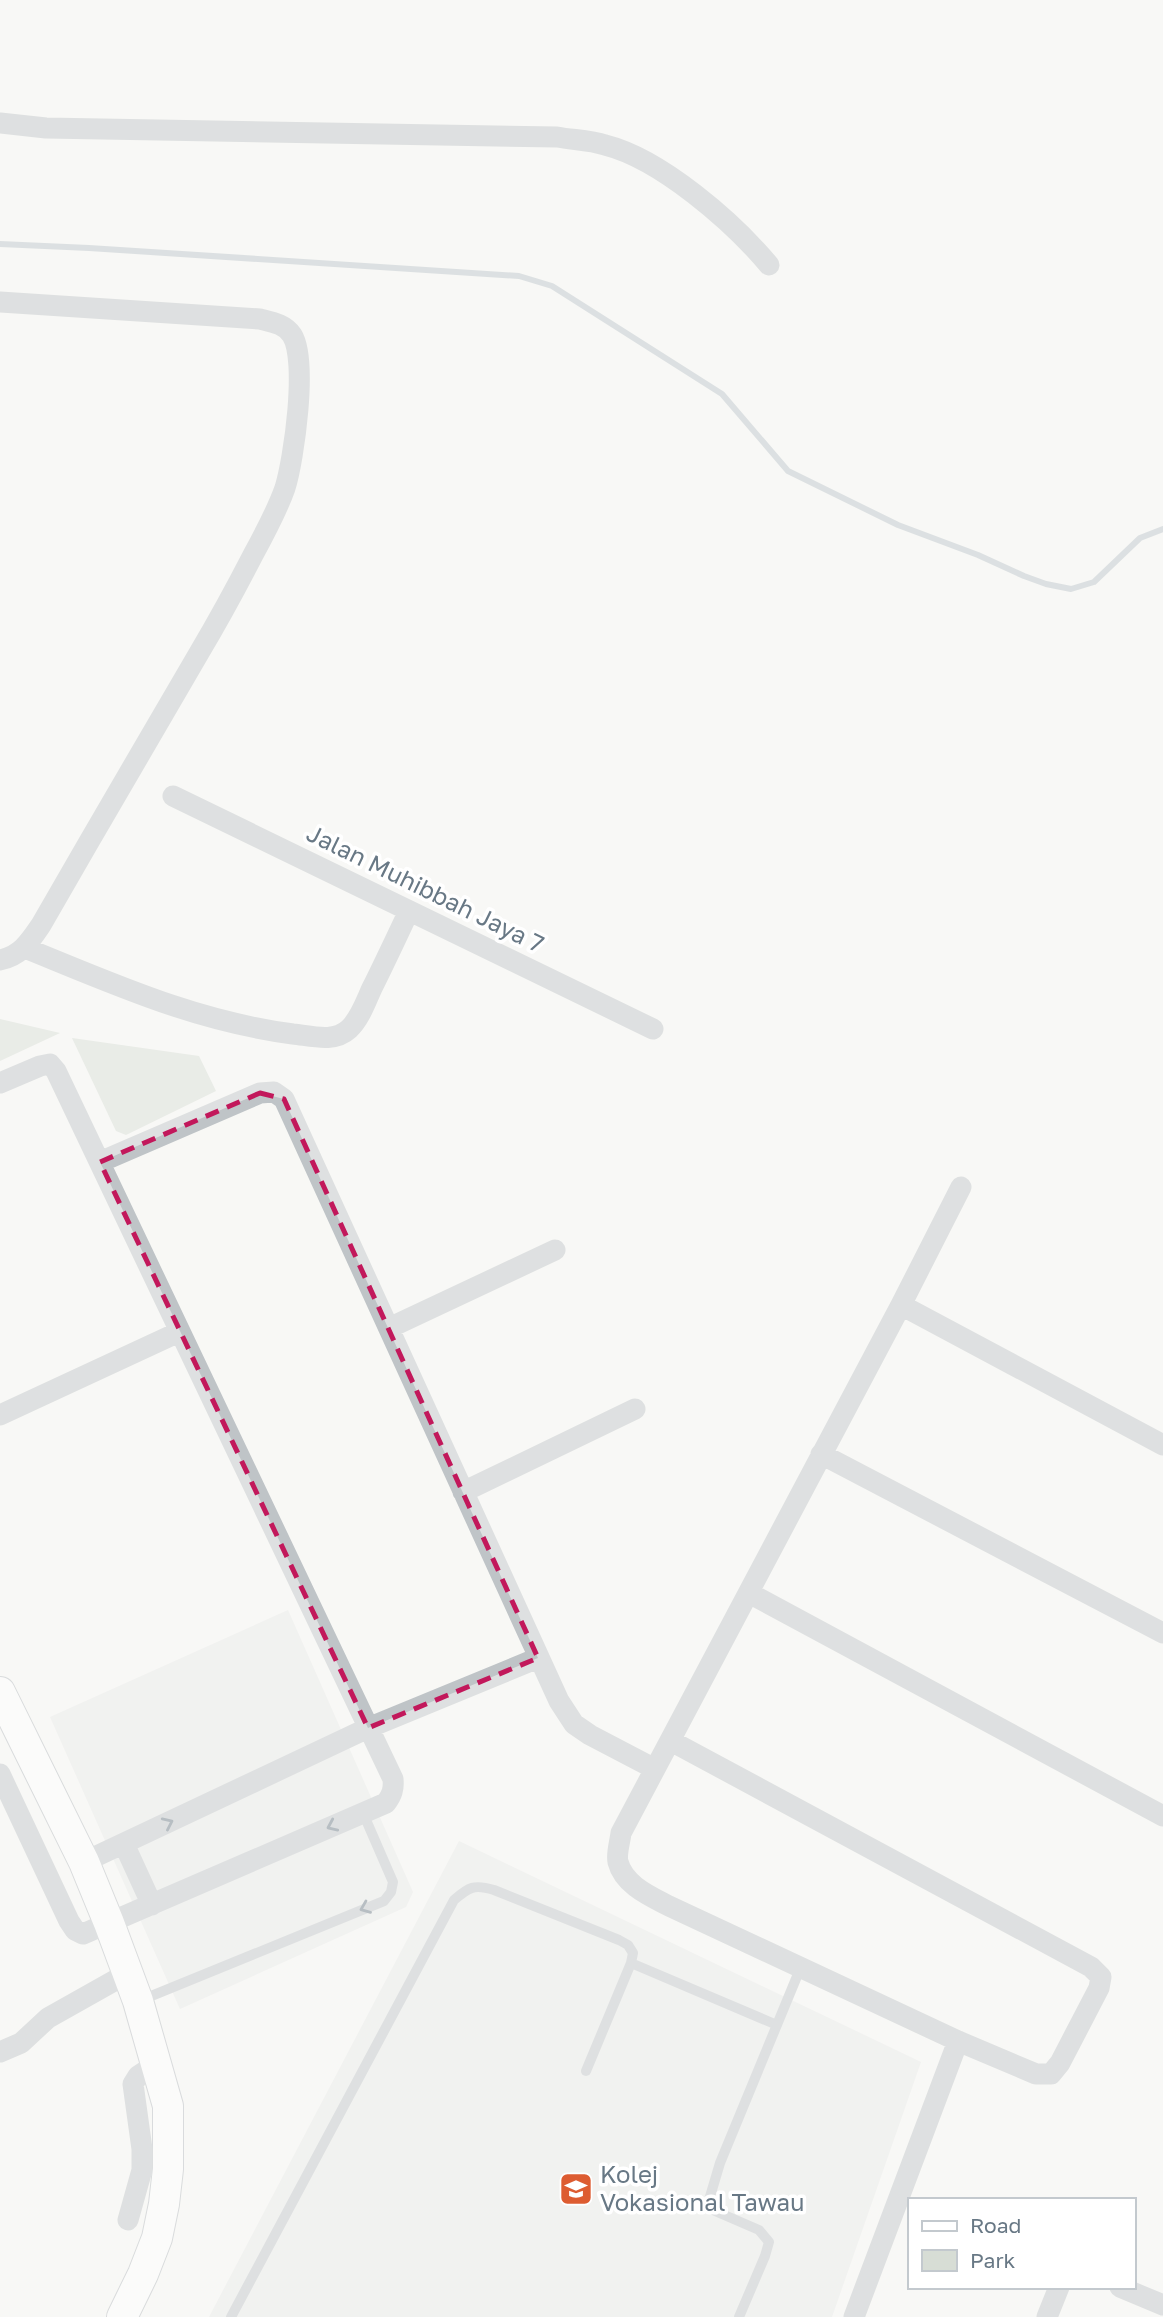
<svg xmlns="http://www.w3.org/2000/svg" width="1163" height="2317" font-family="'Golos Text',sans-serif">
<rect width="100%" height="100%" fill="#f8f8f5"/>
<path fill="#e9eae9" d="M288,1610l125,282 -7,15 -226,102 -130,-292z
M459,1841l462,221 -89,255h-623z"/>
<path fill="#d7ddd5" d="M0,1019l60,14 -60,28z
M72,1038l127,18 17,35 -90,44 -10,-4z"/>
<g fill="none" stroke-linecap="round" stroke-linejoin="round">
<path stroke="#bbc4ca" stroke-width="6" d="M0,244l89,4 430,28 33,10 170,108 66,77 110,54 80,30 46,21 22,8 25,5 23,-7 46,-44 23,-9"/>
<defs>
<path id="secondary" d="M0,1692l84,170 25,61 29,78 30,105v63l-4,35 -7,34 -14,36 -21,43"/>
</defs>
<use href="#secondary" stroke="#b4b9be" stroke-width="32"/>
<path stroke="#bfc4c7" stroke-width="10" d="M631,1963l146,62
M139,2001l245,-100 7,-9 2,-10 -30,-69
M231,2317l223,-417c15,-13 20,-16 40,-10l125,50 9,5 5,8 -2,10 -45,108
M739,2317l26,-61 4,-14 -10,-12 -44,-19 -6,-11 11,-37 80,-194"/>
<path stroke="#bfc4c7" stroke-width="21" d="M0,123l46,5 511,9c16,3 33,3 48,8 56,14 128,77 164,120
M0,302l260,17c12,3 25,5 32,16 16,25 2,124 -7,153 -8,23 -20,45 -32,67 -17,33 -35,66 -54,98 -53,91 -106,181 -158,272 -11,16 -20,31 -41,35
M173,796l480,233
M25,948c91,37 170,73 268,86 19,2 41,9 56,-5 11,-10 17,-28 23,-41 13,-26 25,-52 37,-77
M0,1083l40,-17 10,-2 6,7 337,708c1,10 -1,16 -7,24l-303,131 -8,-4 -6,-9 -69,-147
M100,1162l160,-69 14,-1 10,7 275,602 15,23 16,11 65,34
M901,1305l262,140
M389,1328l166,-78
M0,1415l179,-83
M821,1454l342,179
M463,1492l172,-83
M749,1593l414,223
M671,1741l420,226 10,10 -2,11 -39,75 -9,11h-15l-78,-33 -289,-135c-19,-10 -45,-21 -51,-44 -2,-8 2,-20 3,-29l280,-528 60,-118
M124,1844l28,61
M84,1862l284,-134 170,-70
M0,2052l21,-9 27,-25 80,-45
M128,2220l14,-50v-21l-9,-65 5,-8 18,-12
M1120,2287l43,18
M854,2317l104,-276
M1047,2317l12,-30"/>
<use href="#secondary" stroke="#fff" stroke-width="30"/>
</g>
<defs><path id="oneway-chevron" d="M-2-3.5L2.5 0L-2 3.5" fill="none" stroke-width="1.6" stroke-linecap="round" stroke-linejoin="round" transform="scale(1.75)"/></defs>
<g stroke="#687885">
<use href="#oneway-chevron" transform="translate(168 1823) rotate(-25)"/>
<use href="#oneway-chevron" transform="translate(332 1826) rotate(156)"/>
<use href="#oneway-chevron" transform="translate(365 1908) rotate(158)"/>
</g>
<path d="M0 0H1163V2317H0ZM260,1093l24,6 254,559 -170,70 -268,-566z" fill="#f8f8f5" fill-opacity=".55" fill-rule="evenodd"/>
<path fill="none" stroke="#c2185b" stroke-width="5" stroke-dasharray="14 9" stroke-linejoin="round" d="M260,1093l24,6 254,559 -170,70 -268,-566z"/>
<defs>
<symbol id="university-square" viewBox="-11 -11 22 22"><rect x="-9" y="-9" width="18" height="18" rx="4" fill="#dd5c31" stroke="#fff"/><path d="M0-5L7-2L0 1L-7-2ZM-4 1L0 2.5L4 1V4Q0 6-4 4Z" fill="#fff"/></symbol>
</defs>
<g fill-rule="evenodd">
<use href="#university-square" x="557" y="2170" width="38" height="38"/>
</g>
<g text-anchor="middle" stroke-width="7" stroke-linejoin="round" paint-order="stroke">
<g font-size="24" fill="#687885" stroke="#fff">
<text transform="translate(425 889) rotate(26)" y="8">Jalan Muhibbah Jaya 7</text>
</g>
<g font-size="24" fill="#687885" stroke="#fff" text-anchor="start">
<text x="600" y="2183">Kolej<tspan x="600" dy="28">Vokasional Tawau</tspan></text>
</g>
</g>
<rect x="908" y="2198" width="228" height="91" fill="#ffffff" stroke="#c3c9ce" stroke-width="2"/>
<rect x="922" y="2221" width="35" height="10" fill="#ffffff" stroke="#c3c9ce" stroke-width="2"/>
<text x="970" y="2233" font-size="21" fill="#687885">Road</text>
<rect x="922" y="2250" width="35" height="21" fill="#d7ddd5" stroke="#c3c9ce" stroke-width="2"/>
<text x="970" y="2268" font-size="21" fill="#687885">Park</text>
</svg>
